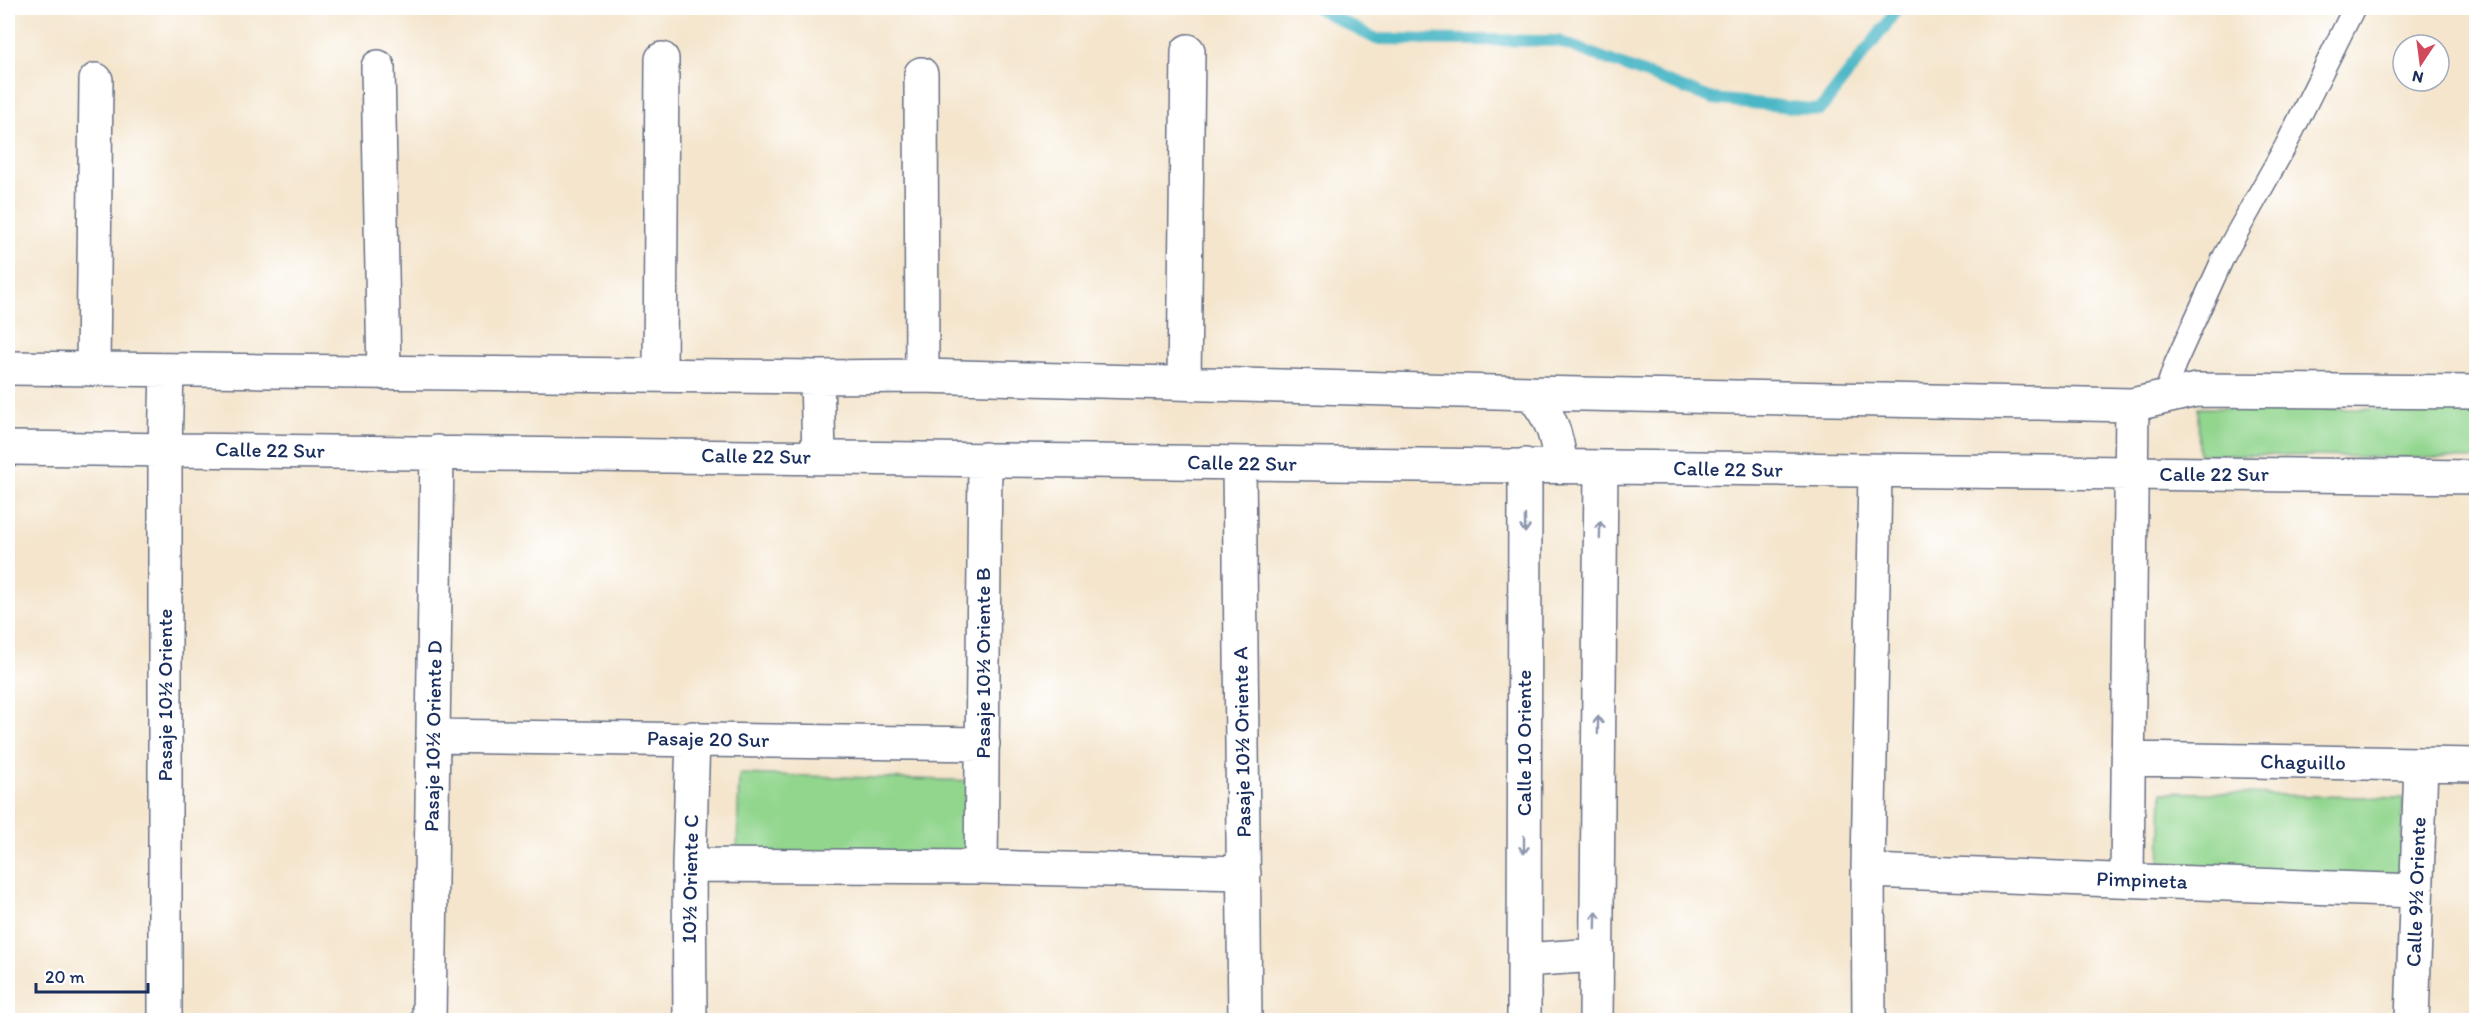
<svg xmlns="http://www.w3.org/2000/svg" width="2484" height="1028" font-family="Itim,sans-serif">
<rect width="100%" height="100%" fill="#fff"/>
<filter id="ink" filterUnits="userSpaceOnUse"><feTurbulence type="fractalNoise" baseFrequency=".0167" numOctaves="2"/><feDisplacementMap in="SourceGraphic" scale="12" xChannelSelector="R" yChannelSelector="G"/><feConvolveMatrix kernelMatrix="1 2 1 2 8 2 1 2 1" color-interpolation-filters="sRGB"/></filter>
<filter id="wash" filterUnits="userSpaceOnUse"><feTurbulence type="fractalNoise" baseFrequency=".008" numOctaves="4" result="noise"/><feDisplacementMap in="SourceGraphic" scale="24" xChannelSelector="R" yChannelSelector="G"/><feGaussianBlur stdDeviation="1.35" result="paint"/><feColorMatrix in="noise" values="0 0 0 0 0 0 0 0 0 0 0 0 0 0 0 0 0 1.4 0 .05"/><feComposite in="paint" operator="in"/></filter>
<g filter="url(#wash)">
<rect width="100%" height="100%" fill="#f4e5cc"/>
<path fill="#92d68e" stroke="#568276" stroke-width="1.5" d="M2198,408l278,2v49l-277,-5z
M739,774l241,7 -2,80 -241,-7z
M2162,792l241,6 -2,80 -241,-7z"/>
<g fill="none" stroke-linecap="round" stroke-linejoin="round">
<path stroke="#4bb7c6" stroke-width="12" d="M1317,8l59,31 182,2 155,58 107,11 66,-85 11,-17"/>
</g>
</g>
<g filter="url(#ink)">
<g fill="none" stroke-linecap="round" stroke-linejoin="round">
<defs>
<path id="service" d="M2164,397l11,-33 49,-108 61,-109 69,-139"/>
<path id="minor" d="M378,67l6,306
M921,74l1,302
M8,368l809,9 105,-1 609,17c21,26 25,39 30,73
M93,369l3,-289
M660,375l2,-316
M817,377l2,80
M1184,382l4,-331
M1531,393l601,12
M8,448c823,8 1645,22 2468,29
M1239,464l6,556
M433,736l550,8
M2129,759l347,6
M689,865l292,2 263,6
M981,867l4,-408
M1868,871l548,20
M2127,880l5,-475 64,-15 280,2
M1524,960l72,-5
M165,1020v-571l2,-79
M429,1020l8,-568
M690,1020l-1,-155 4,-127
M1524,1020l1,-555
M1596,1020l5,-553
M1869,1020l-1,-149 7,-400
M2412,1020l9,-256"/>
</defs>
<use href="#service" stroke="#676f84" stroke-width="24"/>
<use href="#minor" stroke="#676f84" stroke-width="36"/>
<use href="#service" stroke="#fff" stroke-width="21"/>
<use href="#minor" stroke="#fff" stroke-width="33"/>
</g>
<defs><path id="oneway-shaft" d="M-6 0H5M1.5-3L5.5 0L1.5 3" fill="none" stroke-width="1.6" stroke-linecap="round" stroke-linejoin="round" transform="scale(1.5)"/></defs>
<g stroke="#8d97ae">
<use href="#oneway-shaft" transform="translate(1525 524) rotate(90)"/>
<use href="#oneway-shaft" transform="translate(1600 530) rotate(-89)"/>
<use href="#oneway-shaft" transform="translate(1598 725) rotate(-89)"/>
<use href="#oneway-shaft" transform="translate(1524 845) rotate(90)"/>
<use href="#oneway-shaft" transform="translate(1596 920) rotate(-89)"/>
</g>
</g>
<g text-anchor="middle" stroke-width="4.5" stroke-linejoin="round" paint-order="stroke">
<g font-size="21" fill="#1b2f5e" stroke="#fff">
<text transform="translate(270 450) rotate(1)" y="7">Calle 22 Sur</text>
<text transform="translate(756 456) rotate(1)" y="7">Calle 22 Sur</text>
<text transform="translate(1242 463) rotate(1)" y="7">Calle 22 Sur</text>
<text transform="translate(1728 469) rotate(1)" y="7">Calle 22 Sur</text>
<text x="2214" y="481">Calle 22 Sur</text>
<text transform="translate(983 663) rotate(-90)" y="7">Pasaje 10½ Oriente B</text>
<text transform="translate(165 695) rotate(-90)" y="7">Pasaje 10½ Oriente</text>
<text transform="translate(433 736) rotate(-89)" y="7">Pasaje 10½ Oriente D</text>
<text transform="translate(708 739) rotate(1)" y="7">Pasaje 20 Sur</text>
<text transform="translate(1242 742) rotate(-91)" y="7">Pasaje 10½ Oriente A</text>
<text transform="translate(1524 743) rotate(-90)" y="7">Calle 10 Oriente</text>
<text transform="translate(2303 762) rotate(1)" y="7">Chaguillo</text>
<text transform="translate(690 879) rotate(-89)" y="7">10½ Oriente C</text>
<text transform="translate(2142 880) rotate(2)" y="7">Pimpineta</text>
<text transform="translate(2416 892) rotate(-88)" y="7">Calle 9½ Oriente</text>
</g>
</g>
<rect width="2484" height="1028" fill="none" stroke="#fff" stroke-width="30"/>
<g transform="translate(2421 63) rotate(193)"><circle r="28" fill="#ffffff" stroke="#a4acbf" stroke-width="1.5"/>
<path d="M0-4.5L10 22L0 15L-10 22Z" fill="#d1495b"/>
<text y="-9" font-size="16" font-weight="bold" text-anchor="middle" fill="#1b2f5e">N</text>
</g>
<path d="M36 983v9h112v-9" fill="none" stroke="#1b2f5e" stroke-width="3"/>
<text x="45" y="983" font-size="18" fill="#1b2f5e" stroke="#ffffff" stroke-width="4.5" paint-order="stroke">20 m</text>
</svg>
